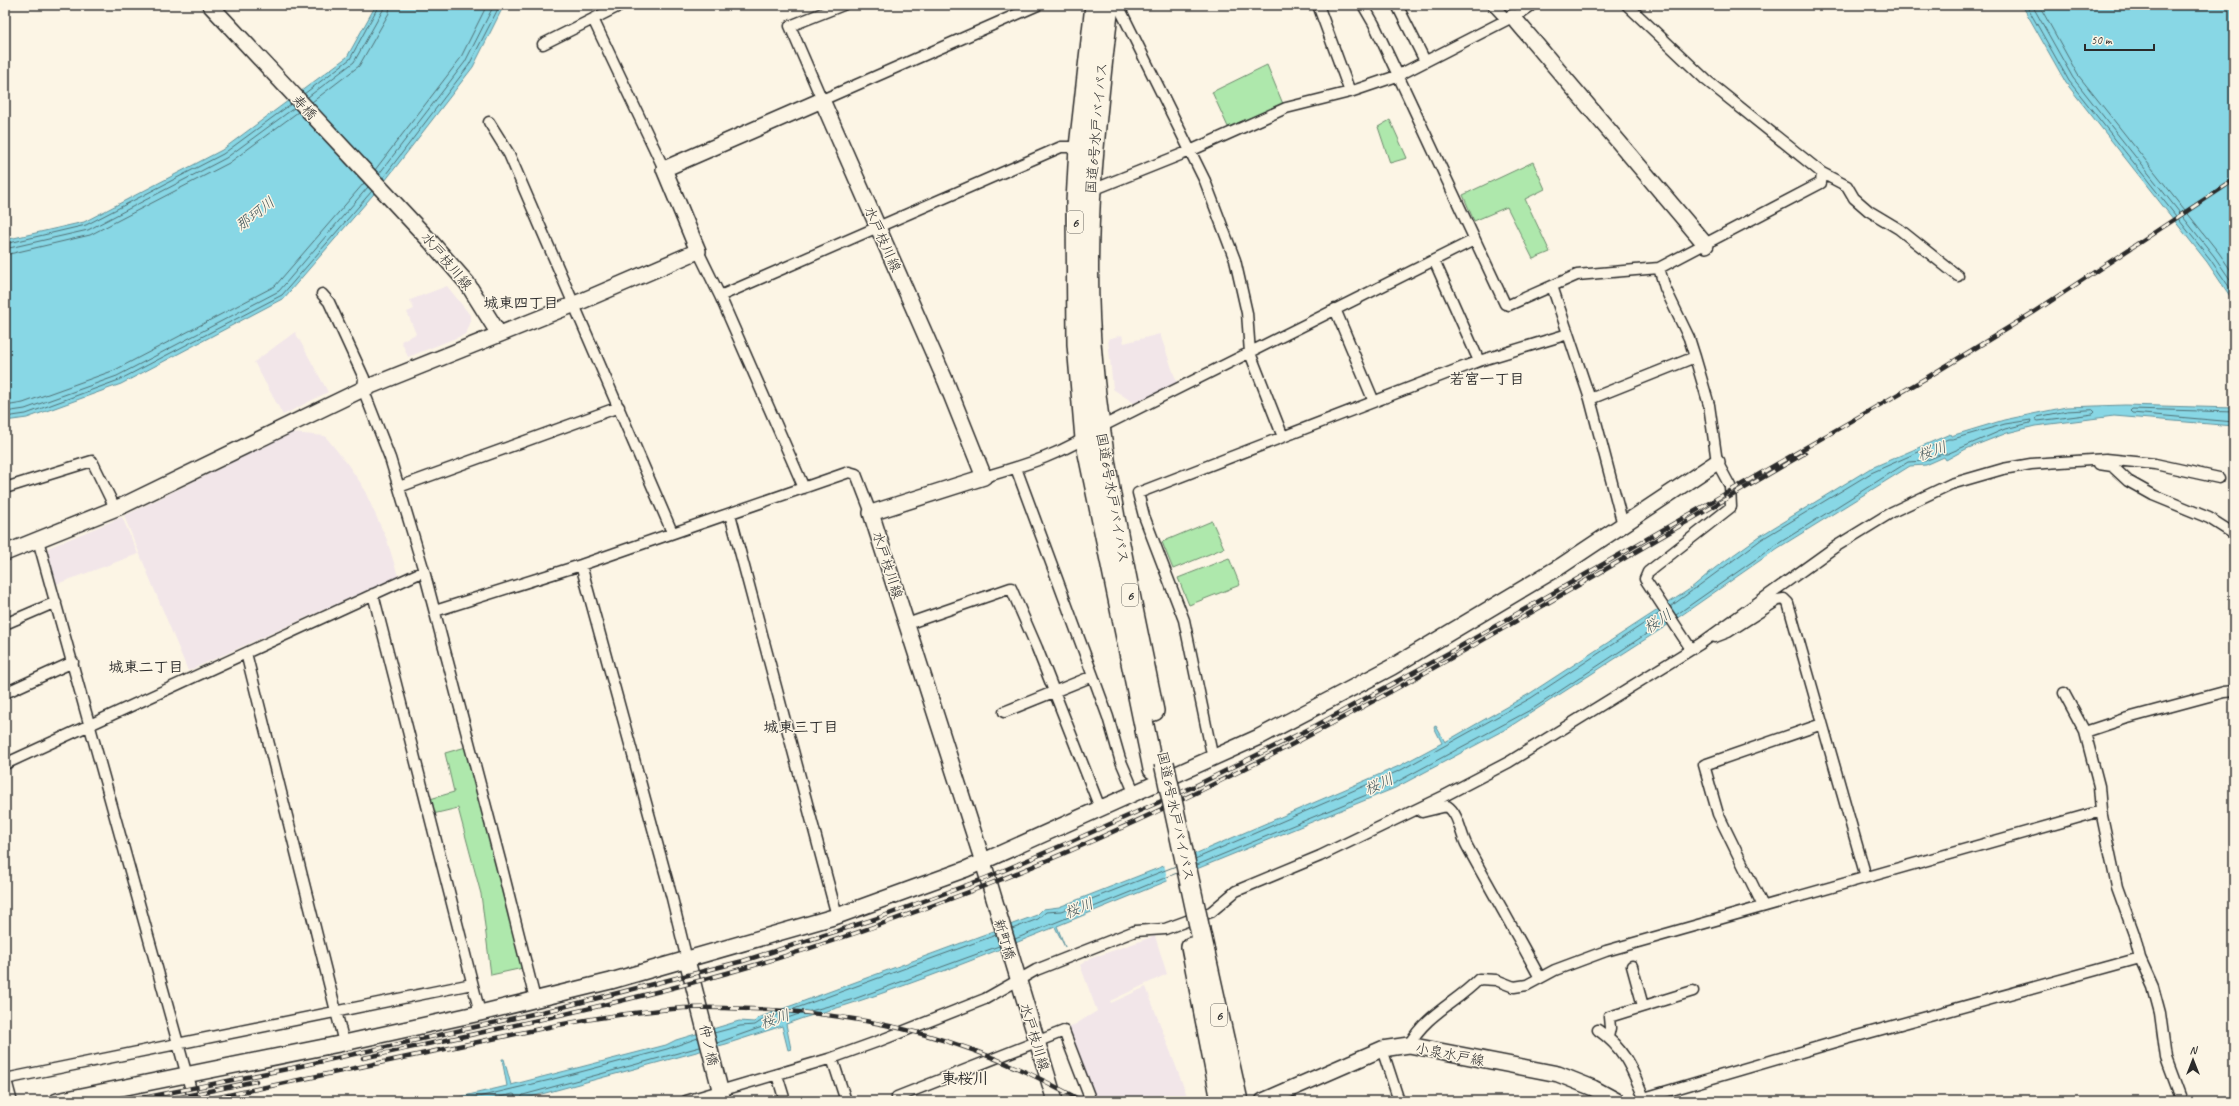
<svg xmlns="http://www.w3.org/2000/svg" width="2239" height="1106" font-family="Caveat,'Klee One',sans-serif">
<rect width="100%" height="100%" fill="#fcf5e5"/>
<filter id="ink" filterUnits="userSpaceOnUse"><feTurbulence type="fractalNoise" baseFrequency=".025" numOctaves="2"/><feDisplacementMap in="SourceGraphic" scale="8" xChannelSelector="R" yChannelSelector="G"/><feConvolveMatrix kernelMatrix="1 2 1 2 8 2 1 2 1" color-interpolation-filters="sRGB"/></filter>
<g filter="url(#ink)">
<path fill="#f2e6e9" d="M447,286l23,29 1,6 -5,13 -58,23 -7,-16 15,-7 -9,-22 7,-3 -4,-9z
M295,332l33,60 -45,23 -29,-53z
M1160,334l17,49 -43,20 -21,-14 -5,-50 14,-4 2,8z
M292,433l33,3 21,26 16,23 25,55 11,36 -210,95 -64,-155z
M122,517l16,37 -81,30 -9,-32v-4z
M1155,936l12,38 -57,27 1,2 35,-16 43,114h-92l-5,-3 -26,-68 31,-19 -17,-46 9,-6z"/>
<path fill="#aee8ac" stroke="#6c8a6c" d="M1267,65l16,39 -55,23 -16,-35z
M1390,120l17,38 -17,5 -12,-36z
M1533,162l12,27 -20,10 25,53 -17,7 -26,-52 -33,14 -11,-26z
M1212,521l12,27 -51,21 -11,-27z
M1229,558l11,27 -51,20 -11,-27z
M466,747l57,221 -32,7 -10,-81 -23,-86 -25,6 -3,-15 24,-7 -9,-39z"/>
<path fill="#88d7e5" stroke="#63929b" d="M376,5h128l-31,62 -88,114 -101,117 -163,86 -94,34 -22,3v-181l79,-18 138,-72 125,-93z
M2022,5h212v297l-27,-40 -141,-179z
M2125,405l109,3v18l-120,-10 -79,10 -28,7 -41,16 -20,11 -2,-3 -18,8 -16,1 -132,82 -112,78 -160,103 -111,59 -338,138 8,21 -10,-20c-66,27 -132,53 -199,75 -23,8 -47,13 -70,22l5,25 -3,1 -6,-24 -56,18 -210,57h-73l64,-15 -5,-27h2l7,26 155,-40 10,-5 63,-19 15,1 4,-4 279,-103 6,-6 16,-2 138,-54 202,-87 43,-23 -8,-16 2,-1 9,16 84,-48 161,-105 25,-21 45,-32 109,-67 81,-35 1,2 53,-16 62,-13z"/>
<path fill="#fcf5e5" d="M1193,853l4,18 -29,12 -4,-19z"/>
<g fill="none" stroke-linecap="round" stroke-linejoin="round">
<path stroke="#507075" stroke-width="1" d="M2026,5l43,76 141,178 24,35
M2032,5l41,73 141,178 20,29
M2039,5l39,70 141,178 15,22
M304,94l46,-35 29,-54
M308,97l46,-35 29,-52 1,-5
M312,102l47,-36 30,-53 1,-8
M375,170l85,-111 27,-54
M379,174l86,-112 29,-57
M383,178l86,-113 31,-60
M5,244l81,-19 137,-71 68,-50
M5,249l83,-19 138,-72 68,-50
M5,255l85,-20 139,-72 69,-51
M5,406l18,-3 92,-33 160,-84 89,-103
M2093,410l2,2 -2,2 -55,7 -3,-2 2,-2 30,-6z
M5,412l20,-3 92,-33 162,-85 89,-104
M2234,412l-102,-3 -2,2 2,2 102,9
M5,417l21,-3 93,-34 163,-85 90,-104
M1670,607l92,-68 109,-66 77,-34h5l52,-15 26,-4 -1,3 -25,6 -58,25h-5l-17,7 -17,1 -132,83 -100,70
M1195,859l206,-89 130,-72 129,-85
M1197,865l196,-81 141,-76 132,-87
M1012,929l26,-10 8,-7 15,-1 115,-45
M1015,939l162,-66
M714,1033l26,-7 15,-1 6,-4 235,-86
M717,1043l79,-28 58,-16 145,-53
M461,1101l89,-21 117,-31 31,-11
M482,1101l31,-7 2,1 -1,6
M519,1101l4,-6 177,-48"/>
<defs>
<path id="street" d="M843,5l-53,21 32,74 216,-95
M1118,5l87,176 30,79 12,53 3,40 33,84
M1318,5l32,87
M1363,5l11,19 131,280 4,1 68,-30 82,-7 162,-85 1,-10 -116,-93 -79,-75
M1397,5l28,56
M1493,5l13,14
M593,19l71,150
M543,44l78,-39
M489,122l20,32 163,378
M1822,173l25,13 7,12 15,13 30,18 59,47
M1090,191l100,-40 96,-43 64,-16 47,-16 125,-64 10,-7
M698,251l22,45 84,192
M1434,260l45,101
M1659,268l6,20 24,50 6,19 14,48 8,57 13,24 1,21 -83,65 -3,7 46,70
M1552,286l38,113 33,126
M322,294l7,8 35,76 -1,11 27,69 34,113 77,293 34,135
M720,296l341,-149h18
M1335,309l37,88
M1590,399l105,-42
M2099,464l13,2 16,15 25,14 56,23 25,16
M1016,468l77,208 15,41 12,42 14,33
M984,477c42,-12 82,-24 117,-50l373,-187
M399,487l220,-80
M5,488l87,-27 23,47
M730,514l107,402
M38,540l156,561
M581,565l91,333 15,62
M373,594l107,419
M435,611l146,-46 268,-93 7,2 15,39
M5,624l51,-22
M907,624l104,-36 26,60 63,160
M1715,637l13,-5 50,-32 6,-1 4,4 78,274
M246,653l98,390
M5,693l68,-31
M2064,693l21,39 14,54 2,25 16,76 17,47 6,24 13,29 7,26 6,45 16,43
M1004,712l89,-36
M2085,732l39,-13 100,-27 10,-1
M1213,759l-29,-139 -40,-104 -6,-23 341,-132 89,-27
M5,764l419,-193
M1422,812l25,-6c12,8 13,27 20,40 24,44 49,87 73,132
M1763,906l-45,-92 -14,-49 118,-41
M1632,966l11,40
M1598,1030c27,19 34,39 46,68l-2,3
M1608,1037l2,-9 -1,-11 84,-26
M1409,1045c17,-31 47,-42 70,-66l17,1 18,7 13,-2 28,-15 51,-19 495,-140
M1382,1049l17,52
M832,1058l14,43
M777,1075l8,26
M5,1079l467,-95
M1644,1098l202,-59 294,-81
M686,1101l146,-43 47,-17 106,-42 51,-29 99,-39 30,-2 46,-17 25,-21 84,-35 124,-60 65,-34 191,-118 135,-97 57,-35 59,-28 52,-15 28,-5 75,-5 49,5 64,14
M898,1101l-1,-4 167,-66 27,70"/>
<path id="secondary" d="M210,5l221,237 36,41 32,51
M1513,17l193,228
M5,553l119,-48 239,-116 212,-85 123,-53 -34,-82 158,-69 124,282 38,95 -113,36 112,349 72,239
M687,960l36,141
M5,1086l4,15
M57,1101l287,-58 136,-30 131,-32 226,-65 129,-47 293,-132 133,-70 169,-101 156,-104
M1263,1101l119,-52 27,-4 149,29 35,14 24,13"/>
<path id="highway" d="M1095,5l-16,142 -3,55 1,142 8,95 68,330
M1109,5c-14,120 -28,240 -16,361 11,116 38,230 61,345
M1200,930l38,171
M1191,947l30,154"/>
</defs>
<use href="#street" stroke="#2b2b2b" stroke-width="13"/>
<use href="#secondary" stroke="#2b2b2b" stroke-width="18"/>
<use href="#highway" stroke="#2b2b2b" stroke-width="22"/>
<use href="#street" stroke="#fcf5e5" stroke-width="10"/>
<use href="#secondary" stroke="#fcf5e5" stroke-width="15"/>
<use href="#highway" stroke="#fcf5e5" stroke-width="19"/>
<defs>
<path id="rail" d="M363,1058c129,-28 259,-54 385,-91 81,-23 161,-52 239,-82 288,-113 551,-278 818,-432
M128,1101l164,-33 263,-59 188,-48 135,-43 108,-40 86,-37 123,-55 122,-61 137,-75 474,-273 106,-65 200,-132
M162,1101l94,-20
M200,1101l358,-76c42,-8 84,-14 126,-17 22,-1 45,0 67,1 121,4 226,32 331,92"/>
</defs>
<use href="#rail" stroke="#2b2b2b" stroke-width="4.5"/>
<use href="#rail" stroke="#fcf5e5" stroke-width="3" stroke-dasharray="9" stroke-linecap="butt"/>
<defs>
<path id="highway-bridge" d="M1164,763l36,167"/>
</defs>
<use href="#highway-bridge" stroke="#2b2b2b" stroke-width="22" stroke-linecap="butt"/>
<use href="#highway-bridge" stroke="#fcf5e5" stroke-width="19"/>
</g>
</g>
<g text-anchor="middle" stroke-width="3" stroke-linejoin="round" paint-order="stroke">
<g fill="#fcf5e5" stroke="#6a6863" stroke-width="1">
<rect x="1067" y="211" width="16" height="22" rx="3"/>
<rect x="1122" y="584" width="16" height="22" rx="3"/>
<rect x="1211" y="1004" width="16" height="22" rx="3"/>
</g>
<g font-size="13" font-weight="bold" fill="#2b2b2b">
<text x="1075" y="227">6</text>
<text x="1130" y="600">6</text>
<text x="1219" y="1020">6</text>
</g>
<g font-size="14" fill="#2b2b2b" stroke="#fcf5e5">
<text transform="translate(305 107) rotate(47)" y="5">寿橋</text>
<text transform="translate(1096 128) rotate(-85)" y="5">国道6号水戸バイパス</text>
<text transform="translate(883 239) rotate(66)" y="5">水戸枝川線</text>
<text transform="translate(447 261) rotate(50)" y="5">水戸枝川線</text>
<text transform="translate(1113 498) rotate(80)" y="5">国道6号水戸バイパス</text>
<text transform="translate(888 565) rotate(72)" y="5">水戸枝川線</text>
<text transform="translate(1176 816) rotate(78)" y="5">国道6号水戸バイパス</text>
<text transform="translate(1005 939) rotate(73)" y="5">新町橋</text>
<text transform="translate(1035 1037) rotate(73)" y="5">水戸枝川線</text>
<text transform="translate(709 1045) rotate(77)" y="5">仲ノ橋</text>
<text transform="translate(1450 1054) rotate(11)" y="5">小泉水戸線</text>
</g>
<g font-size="15" font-style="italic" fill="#42565a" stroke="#fcf5e5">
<text transform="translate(255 214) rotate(-38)" y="5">那珂川</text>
<text transform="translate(1932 451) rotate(-19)" y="5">桜川</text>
<text transform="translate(1658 621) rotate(-34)" y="5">桜川</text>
<text transform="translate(1379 784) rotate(-24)" y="5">桜川</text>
<text transform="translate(1079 908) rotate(-22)" y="5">桜川</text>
<text transform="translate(775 1019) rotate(-18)" y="5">桜川</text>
</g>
<g font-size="15" font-weight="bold" fill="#2b2b2b" stroke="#fcf5e5">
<text x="521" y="308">城東四丁目</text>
<text x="1487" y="384">若宮一丁目</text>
<text x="146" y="672">城東二丁目</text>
<text x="801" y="732">城東三丁目</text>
</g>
<g font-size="16" font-weight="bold" fill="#2b2b2b" stroke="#fcf5e5">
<text x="965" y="1084">東桜川</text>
</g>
</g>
<rect width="2239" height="1106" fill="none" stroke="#fcf5e5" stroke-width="20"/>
<rect x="10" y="10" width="2219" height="1086" fill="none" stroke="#2b2b2b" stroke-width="1.5" filter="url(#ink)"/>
<g transform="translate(2193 1060)" stroke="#fcf5e5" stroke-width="3" paint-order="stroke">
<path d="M0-3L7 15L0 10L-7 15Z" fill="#2b2b2b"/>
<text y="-6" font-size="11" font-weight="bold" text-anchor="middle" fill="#2b2b2b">N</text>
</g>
<path d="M2085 44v6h69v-6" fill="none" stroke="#2b2b2b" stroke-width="2"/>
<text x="2091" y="44" font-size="12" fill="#2b2b2b" stroke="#fcf5e5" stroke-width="3" paint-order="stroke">50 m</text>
</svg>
